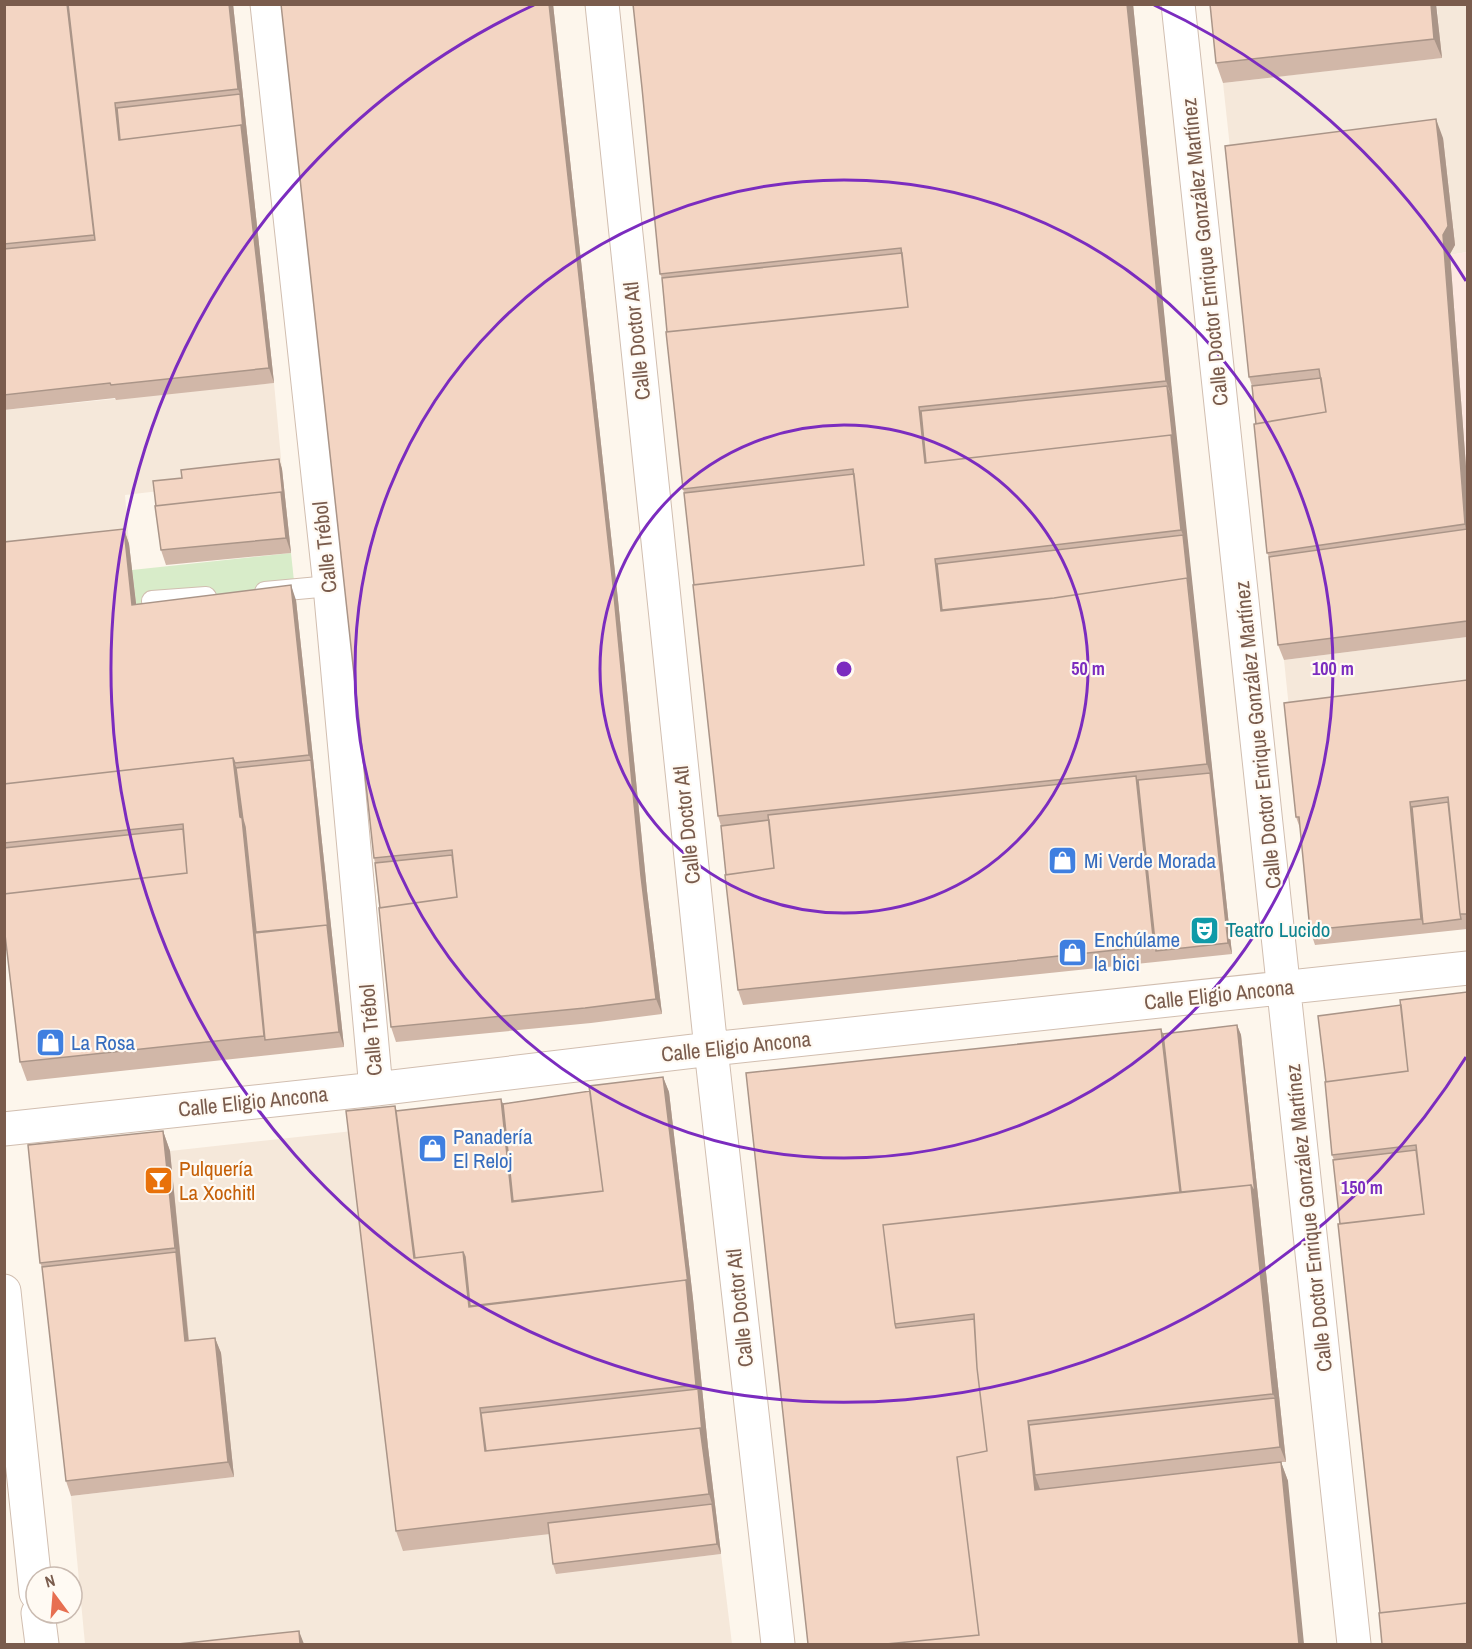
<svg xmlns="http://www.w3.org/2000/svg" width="1472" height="1649" font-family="'Archivo Narrow',sans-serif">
<rect width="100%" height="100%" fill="#fdf6ec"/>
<path fill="#f5e8da" d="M1437,5h30v247l-17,3 -218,-89 -9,-83 218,-25z
M274,383l8,86 -97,19 -60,7 4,49 -124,13 -1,-147z
M1467,637v59l-177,22 -6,-58z
M353,1131l199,402 4,40 165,-19 11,90h-647l-14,-148 163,-19 -44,-121 -20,-205z"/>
<path fill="#fde8e0" d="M1467,252v230l-17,-227z"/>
<path fill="#d8ecc9" d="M291,553l5,47 -158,20 -6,-50z"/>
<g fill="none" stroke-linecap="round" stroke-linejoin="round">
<defs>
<path id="lane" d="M265,592l65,-6
M152,601l54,-4"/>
<path id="street" d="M267,4l63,582 46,503
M602,4l109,1045 67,595
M1178,4l176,1640
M4,1129l372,-40 335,-40 757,-81
M4,1291l32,302
M38,1613l4,31"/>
</defs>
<use href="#lane" stroke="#d1beb0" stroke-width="22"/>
<use href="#street" stroke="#d1beb0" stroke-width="35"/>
<use href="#lane" stroke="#fff" stroke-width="20"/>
<use href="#street" stroke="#fff" stroke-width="33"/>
</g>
<path fill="#d1b7a8" d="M4,4h229l41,379 -158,17 -1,-2 -111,12z
M281,4h272l65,596 29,291 15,123 -71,9 -195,19 -5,-15 -16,-164 -1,-5z
M633,4h500l45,451 54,499 -489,51 -5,-15 -17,-164 -3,-10 -24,-231 -10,-92 -1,-4 -21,-211 -2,-4 -18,-186z
M1436,4l6,54 -219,25 -7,-20z
M1443,138l12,107 -5,9 17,226v157l-183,23 -6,-15 -9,-88 -2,-4 -15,-167 -3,-9z
M279,459l3,10 9,84 -125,12 -5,-15 -5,-44 26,-28z
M124,529l5,15 7,60 160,-4 48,447 -317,34 -7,-19 -16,-136v-384z
M1467,680v249l-152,16 -5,-15 -9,-99 -5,-14z
M1467,992l-87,621 -46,-453 -2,-5 -6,-73 75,-77z
M1237,1025l4,10 45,427h-5l7,19 -480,163 -62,-571 417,-39z
M663,1077l6,15 24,207 15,148 13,107 -165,20 -3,-10 -3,-30 -147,17 -7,-20 -1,-425 1,5 107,-7 87,-13z
M163,1131l7,20 19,189 26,-2 6,15 13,124 -163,19 -5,-15 -24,-214 -2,-4z"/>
<path fill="#aa9588" d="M67,4h2l32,251 -7,-20z
M229,4h4l41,379 -5,-15 -28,-243 -1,-31 -2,-5z
M549,4h4l65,596 29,291 15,123 -6,-15 -15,-123z
M1127,4h6l40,397 -7,-20z
M1431,4h5l6,54 -8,-19z
M1436,119l7,19 12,107 -5,9 17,226v55l-2,-11 -22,-289z
M1167,386l6,15 59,553 -4,-11 -18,-170 -3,-9 -24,-229 -2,-5 -10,-95z
M919,407l7,19 4,41 -5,-4z
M279,459l3,10 9,84 -5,-15 -5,-46z
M124,529l5,15 9,76 -6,-15z
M935,559l7,20 4,36 -5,-4z
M291,585l5,15 48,447 -5,-15 -12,-107 -16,-165 -2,-5z
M233,758l7,20 7,52 18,210 -1,-4z
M1136,776l5,15 15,160 -2,-5z
M1410,802l5,15 8,107 -2,-5z
M1237,1025l4,10 45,427 -6,-15 -5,-49 -2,-4 -22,-209z
M1161,1029l6,15 18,158 -4,-5z
M663,1077l6,15 24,207 15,148 13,107 -4,-10 -5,-40 -3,-10 -9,-66 -2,-39 -2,-4z
M501,1099l6,15 9,92 -4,-4z
M395,1106l7,20 17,136 -5,-4z
M163,1131l7,20 20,205 -5,-15z
M463,1252l7,20 5,39 -6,-4z
M215,1338l6,15 13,124 -6,-15z
M1028,1421l7,20v34l5,14 2,21 -7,-20z
M1281,1462l7,19 16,163h-5z
M299,1631l5,13h-4z"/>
<path fill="#f3d5c3" stroke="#aa9588" stroke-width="1.5" d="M9,4h58l27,231 -90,9v-239z
M68,4h161l9,85 -123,14 4,37 122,-15 28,243 -158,17 -1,-2 -106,12v-146l91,-9z
M281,4h268l64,581 28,291 15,123 -71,9 -194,19 -12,-119 78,-11 -5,-47 -78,8z
M633,4h494l39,377 -247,26 6,56 246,-28 10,95 -246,29 6,52 113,-13 133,-20 20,186 -489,52 -25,-231 171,-20 -11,-96 -170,20 -17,-157 242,-25 -7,-59 -241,26 -18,-186z
M1210,4h221l3,35 -218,24z
M240,94l3,36 -2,-5 -121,15 -3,-32z
M1436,119l12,107 -5,9 22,289 -198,29 -13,-129 72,-12 -7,-43 -70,8 -24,-231z
M902,253l6,54 -241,25 -5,-54z
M1321,378l5,34 -70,12 -4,-38z
M1167,386l6,54 -2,-5 -245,28 -5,-52z
M279,459l4,38 -2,-5 -125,14 -3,-25 29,-3 -1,-8z
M854,474l10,91 -170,20 -10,-92z
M281,492l5,46 -125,12 -6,-44z
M124,529l8,76 159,-20 18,170 -74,8 -2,-5 -229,26v-242z
M1467,529v92l-189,24 -9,-88z
M1183,535l5,47 -1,-4 -133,20 -112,12 -5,-46z
M1467,680v234h-7l-12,-117 -38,5 11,117 -111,11 -11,-113h-3l-12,-114z
M233,758l7,59 2,1 22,218 -244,26 -16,-136v-32l183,-21 -4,-49 -179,19v-59z
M311,760l17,170 -1,-5 -71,7 -11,-105 -2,-7 -7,-52z
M1210,773l18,170 -72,8 -18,-171z
M1136,776l18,170 -416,44 -13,-115 49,-7 -6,-53z
M1448,802l12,112 1,5 -38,5 -11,-117z
M769,820l5,48 -48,7 -5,-49z
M183,829l4,44 -183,21v-46z
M452,855l5,42 -77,11 -5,-45z
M327,925l12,107 -74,8 -10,-107z
M1467,992v611l-87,10 -42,-389 86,-10 -8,-69 -84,10 -7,-73 83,-11 -8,-71z
M1401,1005l7,66 -82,11 -8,-66z
M1237,1025l18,169 -4,-9 -70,7 -18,-158z
M1161,1029l19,163 -297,33 12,99 1,4 78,-9 3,49 10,83 -30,6 22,178 -93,9h-78l-62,-571z
M663,1077l25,207 -2,-4 -216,26 -5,-49 -2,-5 -48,6 -19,-147 105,-12 11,103 91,-11 -14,-105z
M590,1091l13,100 -90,10 -10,-97z
M395,1106l19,152 49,-6 6,55 217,-27 10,105 -216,23 5,43 215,-23 9,66 -313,37 -50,-420z
M163,1131l12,117 -135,15 -12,-118z
M1416,1150l8,64 -84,10 -7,-64z
M1251,1185l22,209 -245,27 7,69 246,-28 18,182h-413l93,-9 -22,-178 30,-6 -10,-83 -3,-54 -79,10 -12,-99z
M176,1252l9,89 30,-3 13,124 -162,19 -24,-214z
M698,1389l4,43 -2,-4 -214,23 -5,-38z
M1275,1398l5,49 -245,28 -6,-50z
M712,1504l5,40 -164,20 -5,-41z
M1467,1603v41h-85l-3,-31z
M299,1631l1,13h-122z"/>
<g fill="none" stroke="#7b2cbf" stroke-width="3">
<circle cx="844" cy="669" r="244"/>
<circle cx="844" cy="669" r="489"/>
<path d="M1466 1057A733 733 0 1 1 534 5M1154 5A733 733 0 0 1 1466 281"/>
</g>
<defs>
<symbol id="shop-square" viewBox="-11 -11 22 22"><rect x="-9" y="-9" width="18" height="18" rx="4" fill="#3f7fe0" stroke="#fffaf3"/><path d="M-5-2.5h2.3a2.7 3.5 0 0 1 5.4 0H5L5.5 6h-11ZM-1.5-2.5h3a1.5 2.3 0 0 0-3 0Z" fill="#fff"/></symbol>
<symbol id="theatre-square" viewBox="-11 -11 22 22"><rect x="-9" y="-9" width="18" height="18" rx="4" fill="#0f9aa8" stroke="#fffaf3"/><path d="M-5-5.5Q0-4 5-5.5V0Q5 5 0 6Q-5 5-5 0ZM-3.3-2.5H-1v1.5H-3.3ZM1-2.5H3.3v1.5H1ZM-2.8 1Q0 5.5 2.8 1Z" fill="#fff"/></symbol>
<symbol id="bar-square" viewBox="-11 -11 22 22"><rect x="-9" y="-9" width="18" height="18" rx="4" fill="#e8710a" stroke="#fffaf3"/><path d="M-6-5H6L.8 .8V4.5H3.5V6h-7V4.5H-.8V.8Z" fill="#fff"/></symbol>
</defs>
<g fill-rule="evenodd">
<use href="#shop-square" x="1046" y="844" width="33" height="33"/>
<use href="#theatre-square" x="1188" y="914" width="33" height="33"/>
<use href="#shop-square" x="1056" y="936" width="33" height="33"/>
<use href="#shop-square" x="34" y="1026" width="33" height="33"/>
<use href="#shop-square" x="416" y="1132" width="33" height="33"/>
<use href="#bar-square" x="142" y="1164" width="33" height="33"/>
</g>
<g text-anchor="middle" stroke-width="4.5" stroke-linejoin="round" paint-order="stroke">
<g font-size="21" fill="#7a5c4d" stroke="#fffaf3">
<text transform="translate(1205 252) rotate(-96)" y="7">Calle Doctor Enrique González Martínez</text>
<text transform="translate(637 341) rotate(-96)" y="7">Calle Doctor Atl</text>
<text transform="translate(325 547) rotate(-96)" y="7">Calle Trébol</text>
<text transform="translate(1258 735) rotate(-96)" y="7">Calle Doctor Enrique González Martínez</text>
<text transform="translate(687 825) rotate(-96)" y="7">Calle Doctor Atl</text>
<text transform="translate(1219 995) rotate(-6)" y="7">Calle Eligio Ancona</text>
<text transform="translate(371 1030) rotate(-95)" y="7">Calle Trébol</text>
<text transform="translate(736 1047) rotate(-6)" y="7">Calle Eligio Ancona</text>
<text transform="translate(253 1102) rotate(-6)" y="7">Calle Eligio Ancona</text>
<text transform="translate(1309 1218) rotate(-96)" y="7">Calle Doctor Enrique González Martínez</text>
<text transform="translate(740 1308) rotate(-96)" y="7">Calle Doctor Atl</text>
</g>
<g font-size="21" fill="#366cbe" stroke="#fffaf3" text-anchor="start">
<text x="1084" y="868">Mi Verde Morada</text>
<text x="1094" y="947">Enchúlame<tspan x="1094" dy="24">la bici</tspan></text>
<text x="71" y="1050">La Rosa</text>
<text x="453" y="1144">Panadería<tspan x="453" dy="24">El Reloj</tspan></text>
</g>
<g font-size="21" fill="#0d838f" stroke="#fffaf3" text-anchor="start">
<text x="1226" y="937">Teatro Lucido</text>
</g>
<g font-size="21" fill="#c56008" stroke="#fffaf3" text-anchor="start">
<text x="179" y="1176">Pulquería<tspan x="179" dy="24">La Xochitl</tspan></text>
</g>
</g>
<circle cx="844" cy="669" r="9" fill="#7b2cbf" stroke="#fffaf3" stroke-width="3"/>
<g font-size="18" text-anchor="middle" font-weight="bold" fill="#7b2cbf" stroke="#fffaf3" stroke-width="4.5" stroke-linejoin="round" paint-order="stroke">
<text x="1088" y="675">50 m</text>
<text x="1333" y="675">100 m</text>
<text x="1362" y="1194">150 m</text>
</g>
<rect width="1472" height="1649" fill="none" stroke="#7a5c4d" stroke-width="12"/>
<g transform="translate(54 1595) rotate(344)"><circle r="28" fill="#fffaf3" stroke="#cabbb1" stroke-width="1.5"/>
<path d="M0-4.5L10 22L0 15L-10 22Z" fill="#e76f51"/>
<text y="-9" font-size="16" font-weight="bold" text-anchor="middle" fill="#7a5c4d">N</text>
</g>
</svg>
